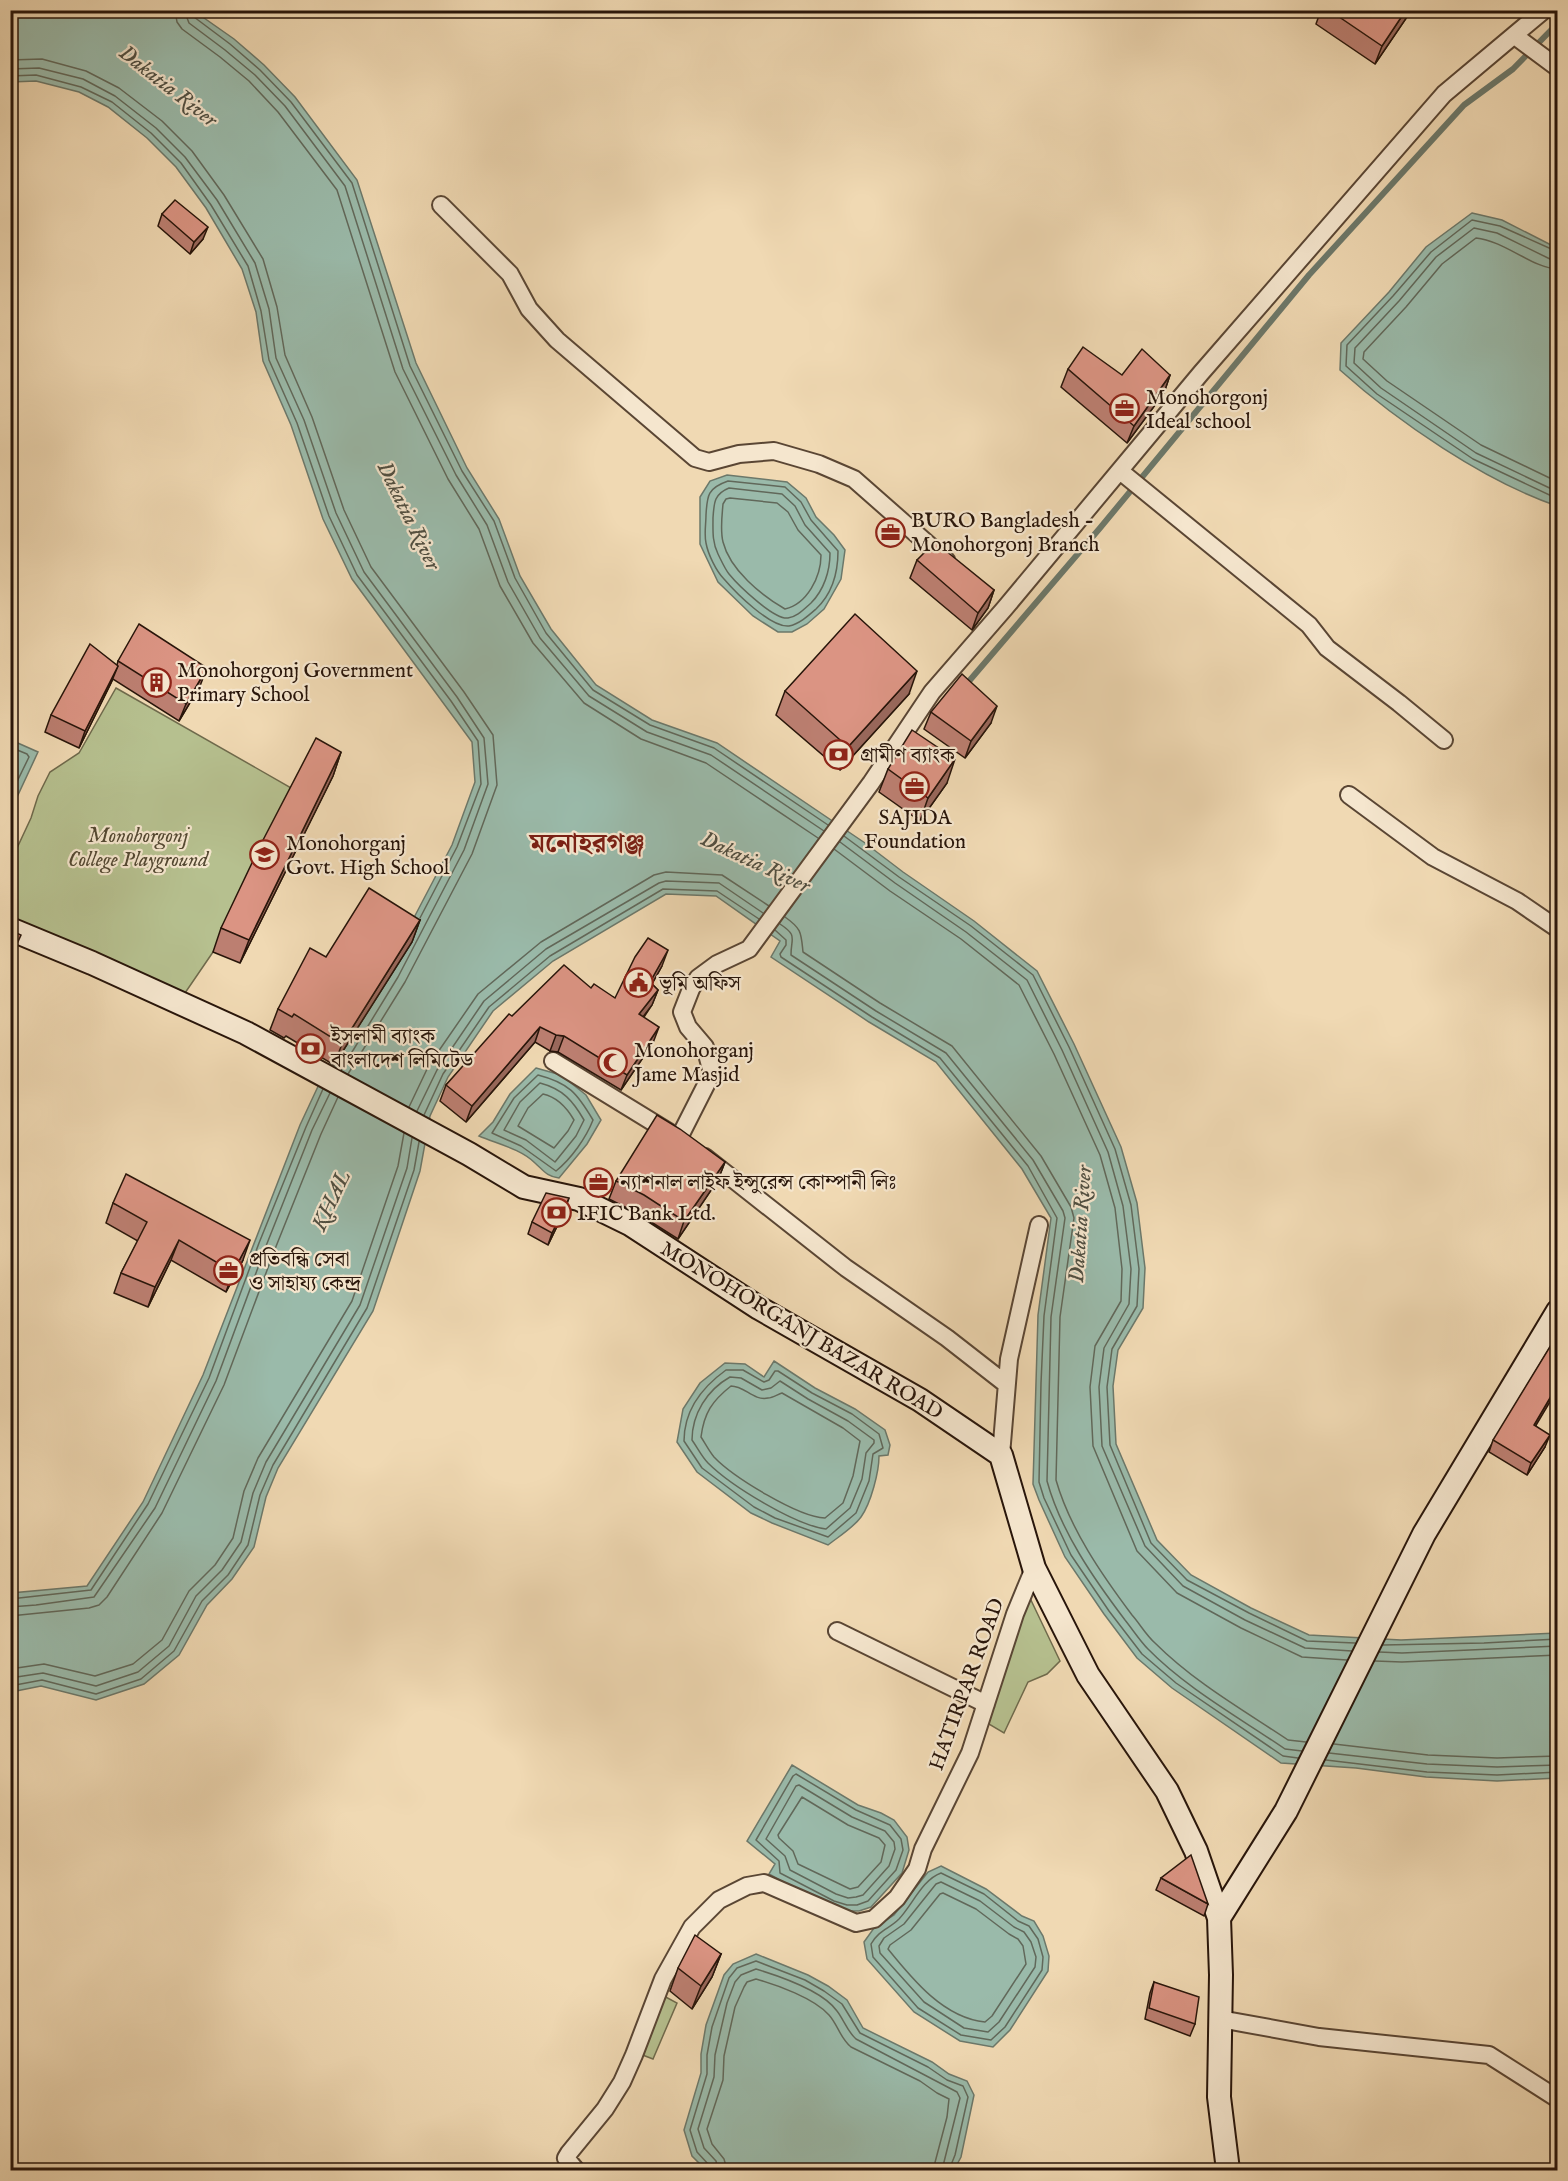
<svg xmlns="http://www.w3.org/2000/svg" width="1568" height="2181" font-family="'IM FELL English','Noto Serif Bengali',serif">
<rect width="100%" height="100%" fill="#f0d9b3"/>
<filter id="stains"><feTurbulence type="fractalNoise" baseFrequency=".00333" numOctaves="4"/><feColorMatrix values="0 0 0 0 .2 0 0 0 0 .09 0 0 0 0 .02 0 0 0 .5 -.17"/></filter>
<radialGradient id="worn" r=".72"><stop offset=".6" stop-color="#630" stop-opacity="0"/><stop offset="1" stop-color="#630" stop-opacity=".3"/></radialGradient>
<path fill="#b6c08f" stroke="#6f6a4c" stroke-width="1.5" d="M116,688l177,101 -80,163 -28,41 -174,-76v-56l20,-43 7,-22 12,-24 29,-19z
M1029,1596l31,65 -13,13 -19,8 -24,51 -22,-13z
M662,1995l15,8 -24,56 -13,-5z"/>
<path fill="#9abaaa" stroke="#6c786a" stroke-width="1.5" d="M11,11h183l40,28 30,26 31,32 62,83 59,183 51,105 32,51 21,57 31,53 45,56 56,35 65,23 148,100 38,29 71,49 63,50 37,73 47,103 16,56 8,65 -2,40 -25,42 -5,36 3,58 41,96 34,35 60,33 58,27 92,5 156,-7v145l-60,3 -71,-4 -70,-9 -75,-5 -109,-75 -35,-30 -33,-44 -39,-57 -26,-57 -6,-16 5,-169 13,-97 -29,-49 -86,-107 -67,-40 -98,-65 9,-16 -64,-45 -50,-2 -113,67 -60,50 -45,66 -18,39 -10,55 -47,140 -95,157 -12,29 -12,50 -22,32 -25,26 -28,50 -35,29 -48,16 -55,-14 -30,6v-99l76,-7 56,-84 60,-127 97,-250 28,-60 58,-94 66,-126 23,-63 -3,-40 -120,-163 -29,-60 -32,-94 -28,-64 -7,-49 -14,-43 -36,-61 -30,-41 -29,-29 -39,-31 -29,-15 -43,-11 -25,1z
M1472,213l30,7 55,28v258c-73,-25 -159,-84 -217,-136l1,-27 48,-51 37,-45z
M727,475l60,7 19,16 10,19 18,18 11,15 -4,29 -17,30 -17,15 -15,8h-14l-25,-16 -35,-34 -18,-38v-47l10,-16z
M11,740l27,12 -27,58z
M536,1068l25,7 25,20 15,25 -14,24 -28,34c-12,-1 -16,-8 -24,-15 -14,-14 -37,-19 -56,-27l14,-14 17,-28z
M774,1361l41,27 40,21 30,21 5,15 -2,10 -9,1c0,16 -8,47 -18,61 -8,11 -23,20 -33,28l-56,-22 -21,-10 -54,-41 -20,-30 6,-33 17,-26 25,-20 20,1 19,13z
M792,1765l66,40 23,8 13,7 13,17 2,13 -7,23 -31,34 -12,4h-13l-41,-17 -36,-20 6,-10 -28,-23z
M941,1866l45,23 36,27 12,5 9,15 6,20 -1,15 -38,59 -17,17 -33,-6 -46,-29 -47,-53 -3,-17 10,-14 20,-13 34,-43z
M756,1954l52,21 20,11 19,14 16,28 69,34 17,12 18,7 7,14 -13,62 -7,13h-248l-14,-14 -8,-26 17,-57v-19l5,-29 18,-50 9,-11z"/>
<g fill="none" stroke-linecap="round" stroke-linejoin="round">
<path stroke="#61685a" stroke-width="1.5" d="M175,10l2,12 5,7 38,28 29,24 29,31 59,78 58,182 53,107 31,50 21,57 33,57 51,60 57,36 65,24 112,75
M184,10l5,13 36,27 30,25 30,31 60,80 58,183 53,106 31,50 21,57 32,56 49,58 58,36 64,23 113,76
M192,10l2,7 36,27 30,26 31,32 61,81 58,183 52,105 32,50 21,57 31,55 47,57 57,35 64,23 114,77
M10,60l32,-1 44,12 33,17 43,33 30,30 32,44 39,64 14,48 8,48 27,62 32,93 27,57 93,125 29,43 4,50 -25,69 -67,128 -57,92
M10,69l29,-1 44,11 32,17 41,32 29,29 32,43 38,63 14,46 7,49 28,62 32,93 28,59 93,125 27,41 4,46 -24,66 -66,127 -57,93
M10,76l26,-1 45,12 31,15 39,31 30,30 30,42 37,61 13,45 8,49 28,63 32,93 28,59 94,126 27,40 3,43 -24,63 -37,71
M1558,252l-58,-26 -28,-6 -41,32 -38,44 -46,49 -1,21 31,28 96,65 85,40
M1558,260l-8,-1 -53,-26 -23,-5 -38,29 -37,44 -44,47 -1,15 27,25 95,65 82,39
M1558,269c-26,-1 -53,-28 -82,-31l-34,26 -36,43 -42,45 -1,7 24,22 94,64 77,37
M728,481l57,6 16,15 10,18 27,31c0,21 -6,43 -22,58 -8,7 -17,15 -27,17 -18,2 -53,-33 -65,-47 -8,-8 -16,-25 -18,-36 -2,-9 0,-19 0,-28 1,-20 2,-27 22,-34z
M729,488l53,6 13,12 10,19 25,28c0,18 -6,37 -19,50 -7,6 -14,14 -23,15 -14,2 -50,-33 -59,-44 -4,-5 -8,-14 -11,-20 -6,-12 -5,-24 -5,-36 1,-15 1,-24 16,-30z
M730,498l47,5 11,9 10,18 23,25c0,22 -14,49 -36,54 -24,-14 -55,-39 -62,-67 -3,-12 -1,-26 0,-38l3,-5z
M10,747l17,7 2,3 -19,39
M844,836l55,41 72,49 62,49 36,72 46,102 16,56 8,64 -2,37 -25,43 -5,38 3,58 41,98 36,37 62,33 58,28 48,2
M840,842l55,41 71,49 61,48 35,70 46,102 15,54 8,63 -2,35 -25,44 -5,39 3,59 43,100 38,40 62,34 60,28 47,3
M834,849l56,42 71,48 58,46 35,69 46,101 15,53 7,61 -1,32 -26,45 -5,41 3,59 44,105 40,42 64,35 61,29 45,3
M785,917c17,12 16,16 18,35l77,51 72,43 89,110 30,51 3,11 -14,99 -4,163c14,49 46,95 76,135 8,9 14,20 23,28 39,39 88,67 133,97l18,2
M780,924c18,12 11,13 11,31l85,56 70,42 87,107 30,51 2,7 -14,99 -4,164c14,51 47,98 78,139 8,10 15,21 23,29 38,39 92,69 137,100l17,2
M775,930l11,10v5l-6,9 1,3 91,60 68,41 88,108 29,52 -13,98 -3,67 -2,99 5,16 27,57 38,56 33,43 34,29 107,73 15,2
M538,1075c31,8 39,18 55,45 -7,18 -22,39 -37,51l-35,-25 -29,-13 22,-35z
M540,1083c23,6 33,18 44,37l-8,16 -21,26 -29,-22 -22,-10 16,-28z
M543,1094c14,3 24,14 31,26l-6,11 -14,17 -36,-22 10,-18z
M409,1107l20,-42 49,-71 63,-52 113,-67 12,-3 56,3 47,31
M417,1111l20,-41 47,-69 62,-52 113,-66 7,-2 53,2 44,30
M424,1115l19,-41 46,-67 61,-51 113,-67 54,2 42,28
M726,1370h17l21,12 5,-2 6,-9h3l34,22 40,21 27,20 4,14 -10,6 -4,27 -13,32 -28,24 -53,-19 -21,-11 -52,-39 -18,-27c0,-31 17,-53 42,-71z
M730,1377l11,1 21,12 9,-2 9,-7 28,18 40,22 26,19v3l-8,10 -4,26 -12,29 -24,21c-31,-4 -95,-43 -118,-66 -6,-6 -11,-16 -16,-23 0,-26 15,-50 38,-63z
M731,1386c14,0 22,15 37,12 5,0 10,-4 14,-5l61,35 17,13 -7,35 -10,27 -18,15c-27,-1 -92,-41 -111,-61 -5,-6 -9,-14 -13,-20 3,-24 11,-36 30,-51z
M10,1599l81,-9 57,-86 61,-126 50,-135 47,-116 17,-38
M10,1607l26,-2 58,-8 61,-89 61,-127 50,-135 46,-116 18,-37
M10,1616l79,-8 10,-3 8,-8 55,-84 62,-128 51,-136 46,-115 17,-37
M1383,1645l101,-2 74,-4
M1379,1652l23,1 156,-7
M1375,1661l27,1 156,-7
M10,1669l34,-5 51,12 38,-12 29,-24 27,-49 26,-26 18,-27 11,-47 14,-33 94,-157 46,-135 6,-33
M10,1678l33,-5 53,13 42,-14 31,-26 27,-50 26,-26 19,-28 12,-49 13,-31 94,-157 47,-137 5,-30
M10,1686l32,-6 54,14 45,-15 33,-28 28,-50 26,-26 20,-30 12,-50 13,-30 94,-157 47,-138 5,-28
M1334,1744l94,11 69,3 61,-2
M1329,1753l98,11 70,3 61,-2
M1326,1760l101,12 70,3 61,-3
M796,1774l60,36 34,15 11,14 2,11 -7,20 -28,31 -11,4h-10l-13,-4 -54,-28 -1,-12 -23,-21 37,-64z
M799,1785l53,32 33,14 9,11 1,7 -6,17 -26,29 -7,2 -8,1 -12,-4 -46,-24 -5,-14 -19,-17 30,-53z
M802,1797l46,28 31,13 6,7 -4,17 -23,25 -8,2 -52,-25 -5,-13 -14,-13 -1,-3z
M941,1873l43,21 34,27 11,5 9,13 5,18 -1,13 -37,57 -14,13 -30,-5 -43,-27 -45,-51 -2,-13c8,-14 18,-15 28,-25 14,-15 23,-39 42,-46z
M941,1882l39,19 34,26 10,5 7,10 5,15 -1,10 -36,55 -11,10 -24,-4 -40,-26 -44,-49 -1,-7 5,-8 20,-14 32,-40z
M943,1893l33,16 33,25 9,5 5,7 3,18 -34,52 -7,6c-41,-4 -72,-42 -97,-73l2,-4 21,-15 29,-36z
M710,2170l-1,-5 -12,-13 -7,-22 17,-56v-19l5,-28 17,-49 8,-10 19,-7 49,19 19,11 18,13 18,29 68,34 19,13 16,6 5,11 -13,58 -6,15
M718,2170l-2,-9 -12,-13 -6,-19 16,-52 1,-22 12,-52 8,-21 6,-7 15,-6c23,7 67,22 81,42 7,9 10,20 19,28l101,53 3,6 -18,72
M727,2170l-3,-11 -12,-15 -5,-15 16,-49 1,-24 11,-49 9,-20 3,-5 9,-3c21,6 58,19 73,36 9,10 11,23 22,32l69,34 17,12 12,6 -2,18 -14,53"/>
<path stroke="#6c786a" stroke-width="6" d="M970,680l130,-152 209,-253 155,-170 49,-36 45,-46"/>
<defs>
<path id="street" d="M1515,36l43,32
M441,205l69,69 19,35 28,31 138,118 14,4 30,-8 35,-3 45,13 35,15 92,81
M1120,471l189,154 18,23 72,55 45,37
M1349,795l84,62 84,44 41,28
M553,1061l119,73
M679,1138l33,-65 -7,-26 -17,-20 -6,-15 9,-23 7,-11 19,-14 32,-15 122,-166 61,-91 73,-84 196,-235 243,-279 100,-84
M705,1157l141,111 101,70 59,46
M1001,1455l8,-96 30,-134
M837,1631l149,73
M1220,2019l99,18 170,18 69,44
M576,2170l-10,-12 3,-5 36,-44 17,-27 12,-27 29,-76 29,-52 27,-27 28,-14 17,-3 92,40 18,-4 23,-21 20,-29 6,-20 47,-96 45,-139 19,-46"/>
<path id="secondary" d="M10,929l82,34 154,70 223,121 55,33 55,12 51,25 129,84 161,92 81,55 33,113 54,107 79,116 29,60 23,67 2,57 -2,122 9,73
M1219,1918l67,-107 138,-277 134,-223"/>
</defs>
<use href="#street" stroke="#5a4634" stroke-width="20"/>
<use href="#secondary" stroke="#28150a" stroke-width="26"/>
<use href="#street" stroke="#f5e6ce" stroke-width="16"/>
<use href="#secondary" stroke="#f5e6ce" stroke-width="22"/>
</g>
<path fill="#bc7f71" stroke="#28150a" stroke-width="1.5" d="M1321,10h85l3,4 -34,50 -59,-40z
M162,214l41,25 -13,15 -32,-28z
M1068,369l54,6h48l-6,18 -37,50 -66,-56z
M917,560l77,30 -6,18 -16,22 -62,-52z
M118,661l82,25 -21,35 -66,-42 -34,69 -34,-16 6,-17 66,-50z
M785,691l124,3 -69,76 -64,-55z
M931,712l60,11 -26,35 -41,-29z
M341,752l-8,24 -93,187 -27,-11 8,-24z
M888,769l59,14 -27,38 -41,-29z
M420,920l-8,22 -78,123 -48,-29 -2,2 -14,-8 8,-21 48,-52z
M662,966l-10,18 6,6 -6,15 -8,12 9,26 -32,47 -63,-38 -8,-1 -15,-9 -69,80 -26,-21 6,-16 66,-69 79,-28 24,10z
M725,1162l-7,18 -40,59 -41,-26 -28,-14 7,-18z
M113,1203l130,57 -17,32 -55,-32 -23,47 -34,-14 7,-20 17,-32 -32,-18z
M565,1210l-17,35 -20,-11 4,-12z
M1536,1426l9,21 -18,28 -38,-23 4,-12z
M1161,1878l47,26 -4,12 -48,-26z
M721,1954l-9,23 -20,32 -22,-18 8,-23z
M1154,1982l41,42 -5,12 -45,-17 5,-26z"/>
<path fill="#99685c" stroke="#28150a" stroke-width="1.5" d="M1406,10h4l-1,4 -34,50 7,-18z
M208,227l-5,12 -13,15 4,-12z
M1170,375l-6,18 -37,50 7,-17z
M994,590l-6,18 -16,22 6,-17z
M118,666l-7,17 -32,65 6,-17z
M207,668l-7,18 -21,35 7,-17z
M917,671l-8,23 -69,76 8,-23z
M997,706l-6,17 -26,35 6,-17z
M341,752l-8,24 -93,187 9,-23z
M955,759l-8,24 -27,38 8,-23z
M420,920l-8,22 -78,123 8,-21z
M668,950l-6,16 -18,32 6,-16z
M658,990l-6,15 -19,25 6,-16z
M540,1027l-5,15 -69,80 6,-16z
M659,1027l-6,16 -32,47 6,-15z
M556,1035l8,1 -6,16 -8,-1z
M725,1162l-7,18 -40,59 6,-18z
M569,1198l-4,12 -17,35 4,-12z
M179,1240l-8,20 -23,47 7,-20z
M250,1240l-7,20 -17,32 7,-20z
M1557,1386v4l-28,47 5,-12z
M1550,1435l-5,12 -18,28 4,-12z
M721,1954l-9,23 -20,32 9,-23z"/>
<path fill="#db9483" stroke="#28150a" stroke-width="1.5" d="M1329,10h77l-24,36z
M175,200l33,27 -14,15 -32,-28z
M1083,347l39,28 20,-26 28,26 -36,51 -66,-57z
M935,542l59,48 -16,23 -61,-53z
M855,614l62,57 -69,76 -63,-56z
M139,624l68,44 -21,36 -68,-43z
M90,644l28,22 -33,65 -34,-16z
M962,674l35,32 -26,35 -40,-29z
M912,730l43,29 -27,39 -40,-29z
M316,738l25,14 -92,188 -28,-12 41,-86z
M369,888l51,32 -78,124 -48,-30 -2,3 -14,-8 32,-61 16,9z
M10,930l11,5 -11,24z
M648,938l20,12 -18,32 8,8 -19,24 20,13 -32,48 -63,-39 -8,-1 -16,-8 -68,79 -26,-21 63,-71 3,2 52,-51 27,23 3,-4 21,14 20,-41z
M657,1115l23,14 45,33 -41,59 -40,-26 -28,-14z
M126,1174l124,66 -17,32 -54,-32 -24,47 -34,-14 26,-51 -34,-19z
M546,1193l23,5 -17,35 -20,-11z
M1551,1345l6,3v38l-23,39 16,10 -19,28 -38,-23z
M1191,1855l17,49 -47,-26z
M695,1935l26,19 -20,32 -23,-18z
M1154,1982l45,15 -4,27 -46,-16z"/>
<defs>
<symbol id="office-ring" viewBox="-11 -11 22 22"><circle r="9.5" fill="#f5e6ce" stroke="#8f2418" stroke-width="1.5"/><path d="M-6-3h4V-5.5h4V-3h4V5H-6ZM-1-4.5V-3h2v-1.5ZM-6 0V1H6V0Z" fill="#8f2418"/></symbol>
<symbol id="building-ring" viewBox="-11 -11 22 22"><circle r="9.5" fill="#f5e6ce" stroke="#8f2418" stroke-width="1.5"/><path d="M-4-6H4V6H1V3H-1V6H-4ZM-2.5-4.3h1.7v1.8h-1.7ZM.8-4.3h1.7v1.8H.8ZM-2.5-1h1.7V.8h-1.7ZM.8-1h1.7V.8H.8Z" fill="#8f2418"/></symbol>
<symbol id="bank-ring" viewBox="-11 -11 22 22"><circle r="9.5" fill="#f5e6ce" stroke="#8f2418" stroke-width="1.5"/><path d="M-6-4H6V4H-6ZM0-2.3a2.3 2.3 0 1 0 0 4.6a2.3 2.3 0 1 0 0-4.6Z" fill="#8f2418"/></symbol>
<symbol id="university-ring" viewBox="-11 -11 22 22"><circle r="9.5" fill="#f5e6ce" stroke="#8f2418" stroke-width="1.5"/><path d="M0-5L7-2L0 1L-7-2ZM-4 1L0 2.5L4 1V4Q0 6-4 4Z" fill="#8f2418"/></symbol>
<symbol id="civic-ring" viewBox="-11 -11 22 22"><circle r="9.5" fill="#f5e6ce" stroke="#8f2418" stroke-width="1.5"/><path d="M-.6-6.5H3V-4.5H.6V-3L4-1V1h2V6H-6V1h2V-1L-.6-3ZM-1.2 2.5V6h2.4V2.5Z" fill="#8f2418"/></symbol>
<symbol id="mosque-ring" viewBox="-11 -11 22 22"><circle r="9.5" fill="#f5e6ce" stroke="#8f2418" stroke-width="1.5"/><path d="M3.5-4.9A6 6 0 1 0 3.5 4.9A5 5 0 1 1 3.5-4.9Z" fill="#8f2418"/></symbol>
</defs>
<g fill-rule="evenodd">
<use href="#office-ring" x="1108" y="392" width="33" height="33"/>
<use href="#office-ring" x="874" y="516" width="33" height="33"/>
<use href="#building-ring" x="140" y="666" width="33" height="33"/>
<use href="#bank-ring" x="822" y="738" width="33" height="33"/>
<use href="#office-ring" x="898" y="770" width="33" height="33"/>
<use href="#university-ring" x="248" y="838" width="33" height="33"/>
<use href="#civic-ring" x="622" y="966" width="33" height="33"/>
<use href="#bank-ring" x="294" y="1032" width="33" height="33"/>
<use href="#mosque-ring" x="596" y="1046" width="33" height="33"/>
<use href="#office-ring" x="582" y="1166" width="33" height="33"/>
<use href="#bank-ring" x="540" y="1196" width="33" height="33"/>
<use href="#office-ring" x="212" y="1254" width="33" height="33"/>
</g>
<g text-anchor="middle" stroke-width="4.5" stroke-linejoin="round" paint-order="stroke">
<g font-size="21" fill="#28150a" stroke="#f5e6ce" text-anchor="start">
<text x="1146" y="404">Monohorgonj<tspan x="1146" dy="24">Ideal school</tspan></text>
<text x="911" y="527">BURO Bangladesh -<tspan x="911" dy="24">Monohorgonj Branch</tspan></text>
<text x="177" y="677">Monohorgonj Government<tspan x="177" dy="24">Primary School</tspan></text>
<text x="860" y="762">গ্রামীণ ব্যাংক</text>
<text x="915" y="824" text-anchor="middle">SAJIDA<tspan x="915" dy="24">Foundation</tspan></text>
<text x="286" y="850">Monohorganj<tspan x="286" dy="24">Govt. High School</tspan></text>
<text x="659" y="990">ভূমি অফিস</text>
<text x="331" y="1043">ইসলামী ব্যাংক<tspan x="331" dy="24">বাংলাদেশ লিমিটেড</tspan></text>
<text x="634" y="1057">Monohorganj<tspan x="634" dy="24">Jame Masjid</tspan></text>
<text x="620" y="1189">ন্যাশনাল লাইফ ইন্সুরেন্স কোম্পানী লিঃ</text>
<text x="577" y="1220">IFIC Bank Ltd.</text>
<text x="249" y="1266">প্রতিবন্ধি সেবা<tspan x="249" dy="24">ও সাহায্য কেন্দ্র</tspan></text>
</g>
<g font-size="21" font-style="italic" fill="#534832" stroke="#f5e6ce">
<text x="138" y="842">Monohorgonj<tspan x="138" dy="24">College Playground</tspan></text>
</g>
<g font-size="21" fill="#28150a" stroke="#f5e6ce">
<text transform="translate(802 1330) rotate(31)" y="7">MONOHORGANJ BAZAR ROAD</text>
<text transform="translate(966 1684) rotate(-70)" y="7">HATIRPAR ROAD</text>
</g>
<g font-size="22" font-style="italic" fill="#504f42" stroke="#f5e6ce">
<text transform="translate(169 85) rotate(38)" y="8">Dakatia River</text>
<text transform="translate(410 515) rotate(64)" y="8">Dakatia River</text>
<text transform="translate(756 861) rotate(25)" y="8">Dakatia River</text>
<text transform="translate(330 1200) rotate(-65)" y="8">KHAL</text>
<text transform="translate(1079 1224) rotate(-86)" y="8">Dakatia River</text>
</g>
<g font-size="27" font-weight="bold" fill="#7a1f14" stroke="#f5e6ce">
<text x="587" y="852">মনোহরগঞ্জ</text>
</g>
</g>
<rect width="1568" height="2181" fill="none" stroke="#f0d9b3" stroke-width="36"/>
<rect x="12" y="12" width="1544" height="2157" fill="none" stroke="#28150a" stroke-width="3"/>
<rect x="18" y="18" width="1532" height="2145" fill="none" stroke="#28150a" stroke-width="1.5"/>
<rect width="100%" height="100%" filter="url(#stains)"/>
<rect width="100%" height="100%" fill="url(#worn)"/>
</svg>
